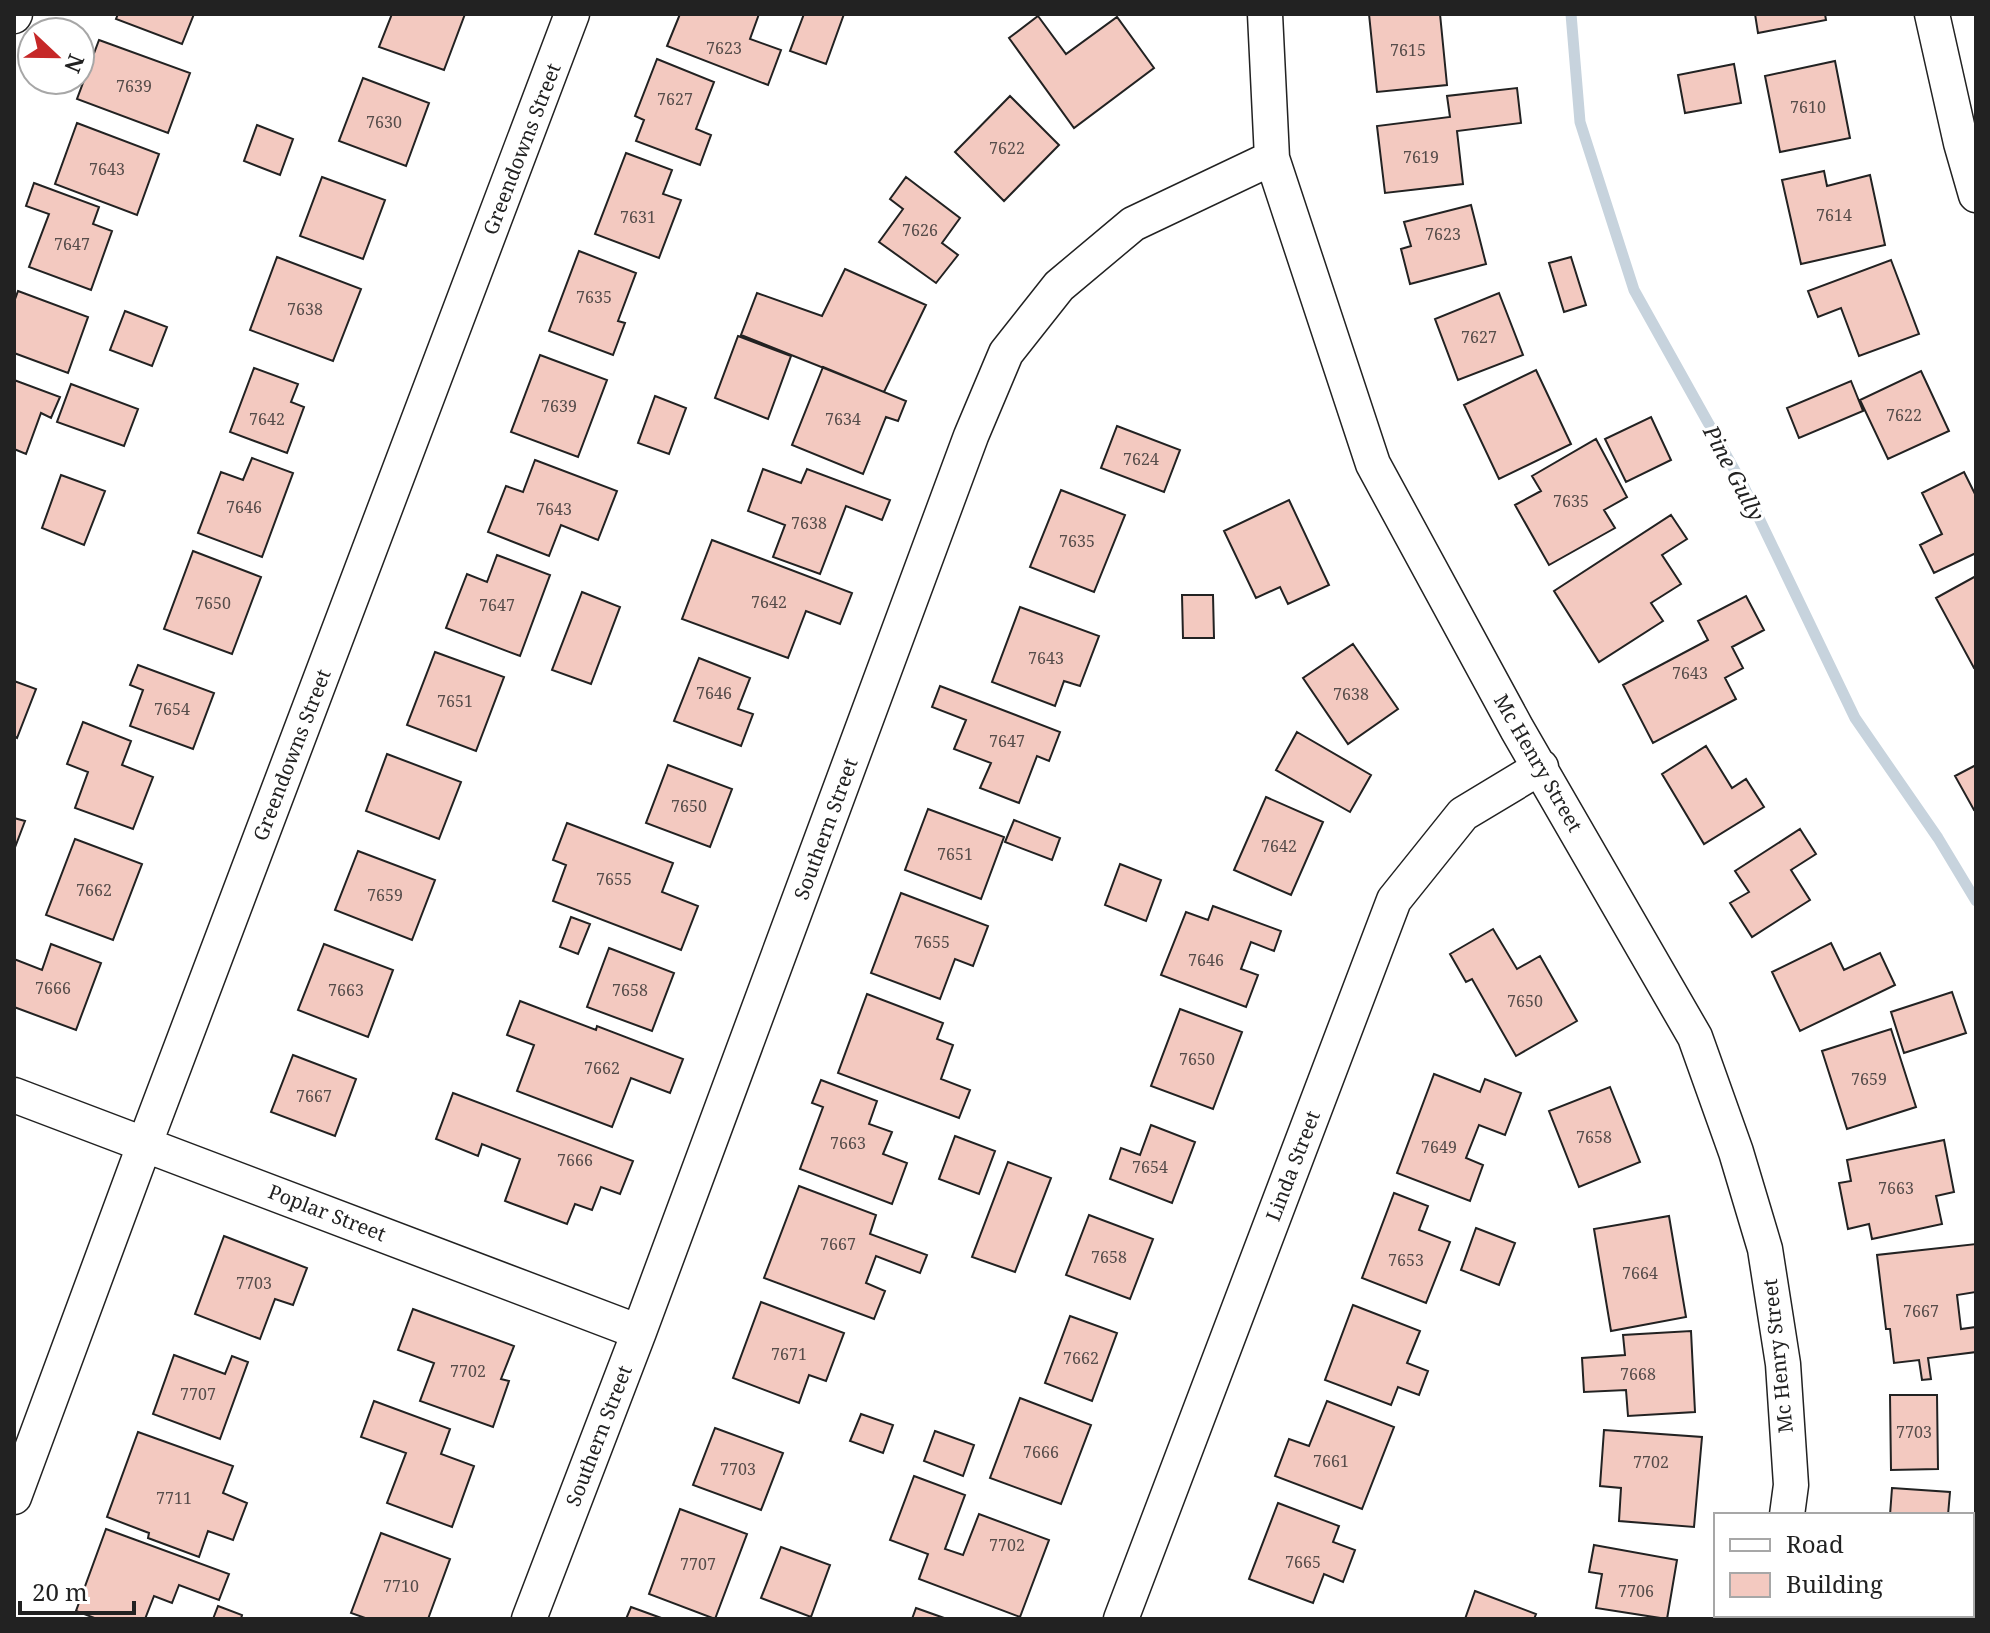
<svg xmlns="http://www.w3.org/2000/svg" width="1990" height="1633" font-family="'Noto Serif',serif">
<rect width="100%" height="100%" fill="#fff"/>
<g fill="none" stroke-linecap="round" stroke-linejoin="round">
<path stroke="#c7d3dd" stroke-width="11" d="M1571,14l9,108 54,168 110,197 111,231 83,120 38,63"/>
</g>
<path fill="#f3c9c0" stroke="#222" stroke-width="2" d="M118,14h76l-12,30 -66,-25z
M392,14h73l-21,56 -65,-23z
M680,14h79l-9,25 31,11 -13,35 -101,-39z
M804,14h40l-18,50 -36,-13z
M1369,14h71l7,71 -70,7z
M1755,14h70l1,6 -68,13z
M1038,16l28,38 51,-37 37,51 -80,60 -65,-90z
M99,40l91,33 -22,60 -91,-34z
M657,59l57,23 -18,47 15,6 -11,30 -64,-24 8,-21 -9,-4z
M1835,61l15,77 -70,14 -15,-76z
M1734,64l7,39 -56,10 -7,-38z
M363,78l66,25 -23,63 -67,-25z
M1517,88l4,35 -64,8 6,53 -78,9 -8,-67 73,-9 -3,-21z
M1010,96l49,49 -55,56 -49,-49z
M77,123l82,31 -22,61 -82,-31z
M257,125l36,14 -13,36 -36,-14z
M626,153l46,17 -9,24 18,6 -22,58 -64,-24z
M1824,171l3,15 43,-11 15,70 -84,19 -19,-84z
M322,177l63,23 -22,59 -63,-23z
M906,177l54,41 -18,25 16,12 -22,28 -57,-41 24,-33 -13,-10z
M34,183l65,24 -6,17 19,7 -21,59 -62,-23 20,-53 -23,-8z
M1471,205l15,59 -76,20 -9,-35 10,-3 -7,-24z
M579,251l57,22 -18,48 7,2 -12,32 -64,-24z
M277,257l84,32 -28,72 -83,-31z
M1571,257l15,48 -22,7 -15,-49z
M1891,260l28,74 -60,22 -18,-48 -23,9 -10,-26z
M845,269l81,36 -42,87 -143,-57 16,-42 65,23z
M18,291l70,26 -20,56 -54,-20v-51z
M1499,293l24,62 -65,25 -23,-61z
M125,311l42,16 -15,39 -42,-16z
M738,336l53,20 -23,63 -53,-21z
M540,355l67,25 -29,77 -67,-25z
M823,367l83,34 -8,20 -12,-4 -23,57 -71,-29z
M254,368l44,16 -7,18 13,5 -17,46 -57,-21z
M1536,370l35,74 -72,35 -35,-74z
M1921,371l28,60 -61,28 -28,-59z
M14,380l46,17 -9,21 -10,-5 -15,41 -12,-5z
M1851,381l12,30 -64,27 -12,-30z
M71,384l67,25 -14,37 -67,-24z
M655,396l31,12 -17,46 -31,-11z
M1651,417l20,43 -45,22 -21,-43z
M1117,426l63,24 -16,42 -63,-24z
M1596,439l31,58 -23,13 11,18 -66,37 -34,-60 26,-14 -9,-15z
M252,458l41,15 -31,84 -64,-24 23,-61 22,8z
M535,460l82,31 -19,49 -37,-15 -12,31 -61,-24 18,-46 17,6z
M763,469l38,14 6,-14 83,31 -8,20 -36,-14 -26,68 -47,-17 12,-32 -37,-14z
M1964,472l12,24v57l-42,20 -14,-28 22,-11 -20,-41z
M61,475l44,16 -21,54 -42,-17z
M1061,490l64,25 -31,77 -64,-25z
M1289,500l40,85 -41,19 -8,-17 -24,11 -32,-67z
M1671,515l16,24 -25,16 19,29 -30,19 12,18 -64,41 -45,-71z
M712,540l140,53 -12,31 -34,-13 -18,47 -106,-39z
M193,551l68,26 -29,77 -68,-25z
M497,555l53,20 -30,81 -74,-28 21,-54 20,8z
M1976,576v91l-2,1 -38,-70z
M582,592l38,15 -29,77 -39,-14z
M1182,595h31l1,43h-31z
M1746,596l18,34 -32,17 11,21 -18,10 11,21 -83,44 -30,-58 85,-45 -10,-19z
M1020,607l79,29 -19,50 -16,-5 -9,25 -63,-24z
M1353,644l45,65 -50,35 -45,-66z
M435,652l69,25 -28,74 -69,-26z
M699,658l51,20 -12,31 15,5 -12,32 -67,-25z
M138,665l76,28 -21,56 -63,-23 13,-36 -13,-5z
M14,681l22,8 -19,49 -3,-2z
M940,686l120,46 -11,29 -12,-5 -18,47 -39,-15 11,-25 -37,-14 12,-29 -34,-13z
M83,722l48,19 -9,24 31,12 -20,52 -58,-21 13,-36 -21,-8z
M1297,732l74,43 -21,37 -74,-42z
M1706,746l26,42 14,-9 18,28 -60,37 -42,-70z
M387,754l74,28 -22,57 -73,-28z
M668,765l64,24 -22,58 -64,-24z
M1976,765v44l-2,1 -19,-34z
M1266,797l57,25 -32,73 -57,-25z
M928,809l76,28 -23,62 -76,-29z
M14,818l11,3 -11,29z
M1014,820l46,18 -8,22 -47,-18z
M567,823l106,40 -11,29 36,14 -17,44 -128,-49 13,-36 -13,-5z
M1800,829l16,25 -25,16 19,30 -58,37 -22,-34 19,-11 -14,-21z
M75,839l67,25 -29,76 -67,-25z
M358,851l77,29 -23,60 -77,-30z
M1120,864l41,16 -15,41 -41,-16z
M901,893l87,33 -15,40 -18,-7 -15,40 -69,-26z
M1213,906l68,25 -7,20 -23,-9 -10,27 17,6 -12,32 -85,-32 25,-63 22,8z
M571,917l19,7 -12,30 -18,-7z
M1493,929l24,40 23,-13 37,65 -61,35 -44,-77 -6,3 -16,-28z
M1831,943l13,27 36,-17 15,32 -95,46 -28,-59z
M51,944l50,19 -25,67 -62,-23v-48l28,11z
M324,944l69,26 -25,67 -70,-27z
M609,948l65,25 -22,58 -65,-24z
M1952,992l14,41 -62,20 -13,-41z
M867,994l76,29 -6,16 16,6 -12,34 29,11 -11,28 -121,-45z
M520,1001l76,29 1,-4 86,33 -13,34 -39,-15 -19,49 -95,-36 17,-46 -27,-10z
M1180,1009l62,23 -29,77 -62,-23z
M1891,1029l25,78 -69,22 -25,-78z
M293,1055l63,24 -21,57 -64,-24z
M1434,1074l46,18 5,-13 36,14 -16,42 -26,-10 -13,33 17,7 -13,36 -73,-28z
M821,1080l56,21 -8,23 23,8 -9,22 24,9 -15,41 -92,-35 23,-62 -11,-4z
M1610,1087l30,75 -61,25 -30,-76z
M453,1093l180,68 -13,33 -19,-7 -9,23 -17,-6 -8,20 -62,-23 15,-42 -38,-15 -4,12 -42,-17z
M1151,1125l44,17 -23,61 -62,-24 11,-31 19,7z
M955,1136l40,15 -16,43 -40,-15z
M1944,1140l10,52 -18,4 6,28 -70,15 -3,-15 -21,5 -9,-46 12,-2 -4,-21z
M1008,1162l43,16 -36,94 -43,-15z
M799,1186l77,29 -6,19 57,21 -7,18 -44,-17 -10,27 19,8 -11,28 -110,-41z
M1394,1193l34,13 -9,24 31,12 -24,61 -64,-25z
M1089,1215l64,24 -23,60 -64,-24z
M1669,1216l17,101 -75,14 -17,-102z
M1476,1228l39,15 -16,42 -38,-15z
M224,1236l83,32 -14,37 -18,-6 -15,40 -65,-25z
M1976,1244v48l-19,3 4,34 15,-2v25l-48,6 3,21 -9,1 -3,-20 -25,3 -4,-34h-4l-9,-74z
M761,1302l83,31 -18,48 -17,-6 -10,28 -66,-25z
M1353,1305l67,26 -13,32 21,8 -9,24 -21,-8 -7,18 -66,-25z
M413,1309l101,37 -13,33 8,2 -16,46 -73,-26 14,-38 -36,-13z
M1070,1316l47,17 -25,68 -47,-18z
M1691,1331l4,81 -67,4 -2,-26 -42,2 -2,-34 43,-3 -2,-20z
M174,1355l51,19 7,-18 16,6 -28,77 -67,-25z
M1890,1395h47l1,74 -47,1z
M1020,1398l71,27 -30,79 -71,-26z
M374,1401l76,28 -9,25 33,12 -22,61 -65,-24 19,-50 -45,-16z
M1327,1401l67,26 -32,82 -87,-33 14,-37 20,7z
M861,1414l32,11 -10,28 -33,-12z
M715,1428l68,25 -22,57 -68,-25z
M1604,1430l98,7 -8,90 -75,-6 2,-33 -21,-2z
M935,1431l39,14 -11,31 -39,-15z
M138,1432l95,34 -10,27 24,10 -14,37 -25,-9 -9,26 -51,-19 1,-5 -42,-16z
M914,1476l51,19 -20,54 18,6 16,-41 70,26 -29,77 -101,-38 9,-25 -38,-14z
M1892,1488l58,4 -2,23h-58z
M1278,1503l61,23 -6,16 22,8 -12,32 -19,-8 -11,29 -64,-24z
M680,1509l67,25 -32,85 -66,-25z
M106,1529l123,45 -10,26 -40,-15 -7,18 -18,-7 -9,23h-48l-21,-8z
M381,1533l69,26 -22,60h-60l-17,-6z
M1594,1545l83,15 -10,59 -71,-11 6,-34 -13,-2z
M781,1547l49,18 -19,52 -50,-19z
M1475,1591l61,23 -2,5h-69z
M218,1606l24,9 -1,4h-28z
M631,1607l33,12h-38z
M916,1608l31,11h-35z
M1879,1615h69v4h-69z"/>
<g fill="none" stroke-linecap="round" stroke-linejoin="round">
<defs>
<path id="minor" d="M1265,14l7,144 101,306 144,265 178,308 41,115 29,97 18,115 8,121 -4,30
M1932,14l29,129 15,52
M14,16l1,-2
M14,1095l625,237
M14,1497l131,-354 427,-1129
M529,1619l110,-287 332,-896 35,-83 53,-67 74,-62 139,-66
M1121,1619l273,-719 69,-86 78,-47
M1774,1619l1,-4"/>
</defs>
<use href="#minor" stroke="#222" stroke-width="37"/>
<use href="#minor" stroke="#fff" stroke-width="34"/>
</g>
<g text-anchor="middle" stroke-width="6" stroke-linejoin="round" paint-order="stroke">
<g font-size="16" fill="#564c4a">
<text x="724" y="54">7623</text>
<text x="1408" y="56">7615</text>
<text x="134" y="92">7639</text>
<text x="675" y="105">7627</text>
<text x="1808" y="113">7610</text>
<text x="384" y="128">7630</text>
<text x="1007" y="154">7622</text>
<text x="1421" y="163">7619</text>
<text x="107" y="175">7643</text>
<text x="1834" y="221">7614</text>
<text x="638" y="223">7631</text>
<text x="920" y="236">7626</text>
<text x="1443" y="240">7623</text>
<text x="72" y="250">7647</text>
<text x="594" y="303">7635</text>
<text x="305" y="315">7638</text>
<text x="1479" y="343">7627</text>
<text x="559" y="412">7639</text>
<text x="1904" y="421">7622</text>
<text x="267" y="425">7642</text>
<text x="843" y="425">7634</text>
<text x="1141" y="465">7624</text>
<text x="1571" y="507">7635</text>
<text x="244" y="513">7646</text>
<text x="554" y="515">7643</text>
<text x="809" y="529">7638</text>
<text x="1077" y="547">7635</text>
<text x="769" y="608">7642</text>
<text x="213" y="609">7650</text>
<text x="497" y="611">7647</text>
<text x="1046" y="664">7643</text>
<text x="1690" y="679">7643</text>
<text x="714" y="699">7646</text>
<text x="1351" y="700">7638</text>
<text x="455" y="707">7651</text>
<text x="172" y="715">7654</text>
<text x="1007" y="747">7647</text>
<text x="689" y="812">7650</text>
<text x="1279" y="852">7642</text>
<text x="955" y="860">7651</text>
<text x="614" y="885">7655</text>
<text x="94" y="896">7662</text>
<text x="385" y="901">7659</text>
<text x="932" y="948">7655</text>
<text x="1206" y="966">7646</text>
<text x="53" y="994">7666</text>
<text x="346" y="996">7663</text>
<text x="630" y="996">7658</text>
<text x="1525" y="1007">7650</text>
<text x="1197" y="1065">7650</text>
<text x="602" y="1074">7662</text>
<text x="1869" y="1085">7659</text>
<text x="314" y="1102">7667</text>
<text x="1594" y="1143">7658</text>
<text x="848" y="1149">7663</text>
<text x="1439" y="1153">7649</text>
<text x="575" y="1166">7666</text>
<text x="1150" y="1173">7654</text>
<text x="1896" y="1194">7663</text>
<text x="838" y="1250">7667</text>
<text x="1109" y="1263">7658</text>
<text x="1406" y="1266">7653</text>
<text x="1640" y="1279">7664</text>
<text x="254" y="1289">7703</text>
<text x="1921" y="1317">7667</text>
<text x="789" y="1360">7671</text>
<text x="1081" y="1364">7662</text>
<text x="468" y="1377">7702</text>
<text x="1638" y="1380">7668</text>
<text x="198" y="1400">7707</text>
<text x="1914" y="1438">7703</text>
<text x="1041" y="1458">7666</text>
<text x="1331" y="1467">7661</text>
<text x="1651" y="1468">7702</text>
<text x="738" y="1475">7703</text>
<text x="174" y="1504">7711</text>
<text x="1007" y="1551">7702</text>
<text x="1303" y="1568">7665</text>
<text x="698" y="1570">7707</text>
<text x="401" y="1592">7710</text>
<text x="1636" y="1597">7706</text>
</g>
<g font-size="20" fill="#222" stroke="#fff">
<text transform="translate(522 149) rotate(-69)" y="7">Greendowns Street</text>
<text transform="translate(292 755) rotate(-69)" y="7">Greendowns Street</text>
<text transform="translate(1538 763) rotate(60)" y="7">Mc Henry Street</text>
<text transform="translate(826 829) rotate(-70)" y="7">Southern Street</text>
<text transform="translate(1293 1166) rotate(-69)" y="7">Linda Street</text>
<text transform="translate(327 1213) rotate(21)" y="7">Poplar Street</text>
<text transform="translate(1778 1356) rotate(-96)" y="7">Mc Henry Street</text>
<text transform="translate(599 1436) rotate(-69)" y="7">Southern Street</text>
</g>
<g font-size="22" font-style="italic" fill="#222" stroke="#fff">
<text transform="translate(1734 473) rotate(62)" y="8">Pine Gully</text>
</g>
</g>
<rect width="1990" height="1633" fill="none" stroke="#222222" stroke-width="32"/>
<rect x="1714" y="1513" width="260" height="104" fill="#ffffff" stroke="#a7a7a7" stroke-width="2"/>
<rect x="1730" y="1539" width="40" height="12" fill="#ffffff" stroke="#a7a7a7" stroke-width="2"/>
<text x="1786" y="1553" font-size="24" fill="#222222">Road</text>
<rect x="1730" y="1573" width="40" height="24" fill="#f3c9c0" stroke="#a7a7a7" stroke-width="2"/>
<text x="1786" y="1593" font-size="24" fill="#222222">Building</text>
<g transform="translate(56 56) rotate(112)"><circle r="38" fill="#ffffff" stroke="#a7a7a7" stroke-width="2"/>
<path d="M0-6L14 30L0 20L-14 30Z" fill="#c62828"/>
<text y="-12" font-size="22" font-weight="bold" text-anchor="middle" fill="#222222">N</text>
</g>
<path d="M20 1601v12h114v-12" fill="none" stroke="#222222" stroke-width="4"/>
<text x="32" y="1601" font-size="24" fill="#222222" stroke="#ffffff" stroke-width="6" paint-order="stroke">20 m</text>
</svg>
